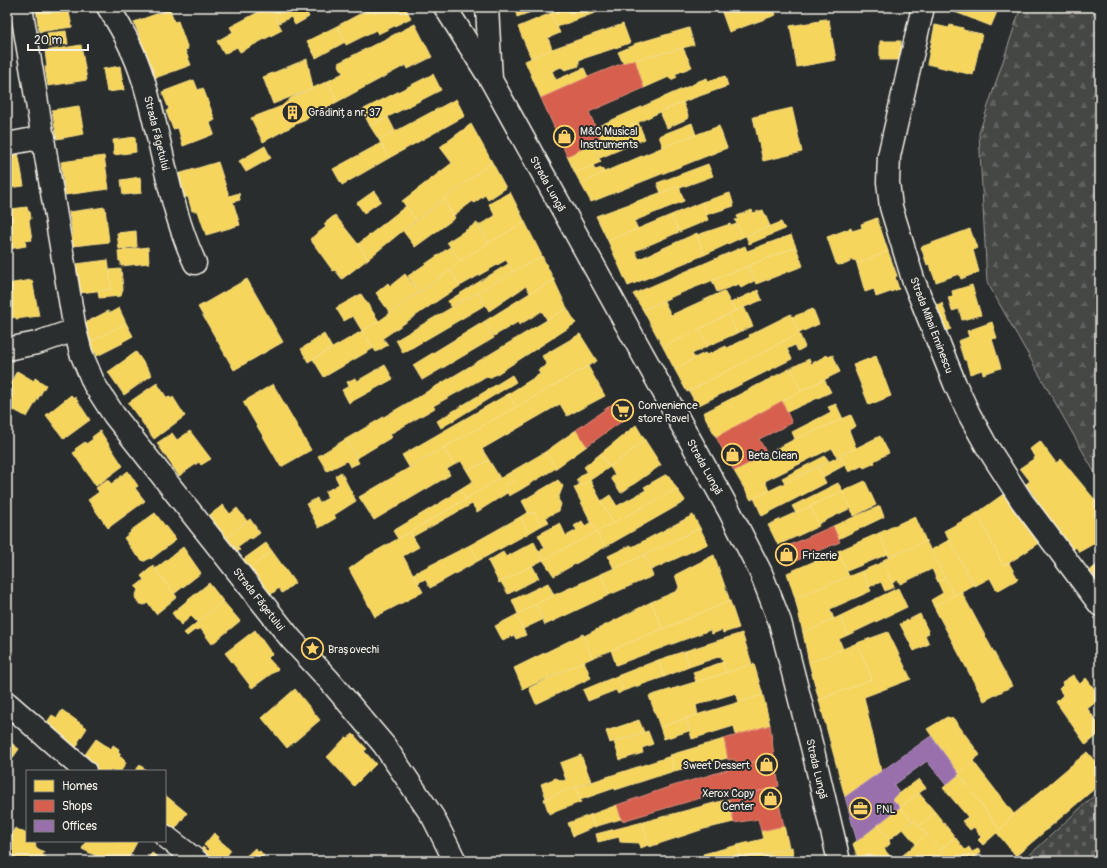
<svg xmlns="http://www.w3.org/2000/svg" width="1107" height="868" font-family="Pangolin,sans-serif">
<defs>
<pattern id="forest-firs" width="22" height="20" patternUnits="userSpaceOnUse"><rect width="22" height="20" fill="#444645"/><path d="M5 1l3.5 6h-7zM16 11l3.5 6h-7z" fill="#606160"/></pattern>
<pattern id="cemetery-stones" width="16" height="16" patternUnits="userSpaceOnUse"><rect width="16" height="16" fill="#444645"/><path d="M2 7V4a2 2 0 0 1 4 0v3zM10 15v-3a2 2 0 0 1 4 0v3z" fill="#606160"/></pattern>
</defs>
<rect width="100%" height="100%" fill="#2a2d2e"/>
<filter id="ink" filterUnits="userSpaceOnUse"><feTurbulence type="fractalNoise" baseFrequency=".025" numOctaves="2"/><feDisplacementMap in="SourceGraphic" scale="8" xChannelSelector="R" yChannelSelector="G"/><feConvolveMatrix kernelMatrix="1 2 1 2 8 2 1 2 1" color-interpolation-filters="sRGB"/></filter>
<g filter="url(#ink)">
<path fill="url(#forest-firs)" stroke="#9c9c96" d="M1021,7h70l9,13v462l-113,-200 -8,-149z"/>
<path fill="url(#cemetery-stones)" stroke="#9c9c96" d="M1100,790v71h-77z"/>
<path fill="#f6d55c" stroke="#f5dd86" d="M36,7h32l4,20 -33,5z
M268,7h2l12,23 -42,22 -3,-5 -13,7 -7,-13 16,-9 -3,-5z
M270,7h42l-6,3 3,7 -14,8 -4,-8 -12,6z
M373,7h32l6,11 -33,16 -2,-4 -30,15 -9,-19z
M515,7h30l-28,10z
M565,7h46l-54,20 -6,-14z
M720,7h53l3,8 -47,17z
M942,7h57l-8,19z
M170,9l4,13 4,-1 10,28 -3,1 6,15 -36,13 -8,-23 -3,1 -5,-14 2,-2 -7,-18z
M551,13l9,20 -12,5 4,11 -21,9 -13,-31z
M826,19v1h3l7,40 -39,7 -7,-41 30,-5 -1,-1z
M415,24l17,33 -24,12 -2,-4 -69,37 -9,-21 15,-8 -5,-10z
M623,24l7,19 -51,17v6l-14,4 -4,-3 -9,4 4,9 28,-12 4,9 -47,21 -16,-37 27,-12z
M935,25l14,3 1,-3 13,3v2l19,4 -9,41 -46,-11z
M337,26l8,16 -29,16 -9,-17z
M689,28l5,17 -71,18 -5,-11 17,-7 -1,-1z
M66,31l2,13 -19,3 -2,-14z
M880,41h21v19h-21z
M81,45l6,35 -39,6 -3,-19h2l-2,-16z
M683,48l9,19 -17,7 2,3 -6,3 -2,-3 -25,11 -9,-28z
M307,59l6,29 -40,16 -10,-27z
M120,66l4,24 -17,2 -4,-23z
M433,74l8,16 -71,36 -8,-16z
M725,76l3,10 -37,13 -31,13 -59,28 -5,-13 100,-44v-1l11,-4 1,3z
M194,80l4,10 5,-2 12,32 -5,3 4,11 -31,12 -5,-18 -5,1 -7,-18 3,-2 -7,-17z
M328,81l9,21 -74,40 -12,-24 31,-12 9,-8z
M7,89l4,21 -4,1z
M456,99l9,17 -76,42 -10,-18z
M683,102l6,16 -22,10 -7,-16z
M79,106l5,28 -27,5 -5,-29z
M792,108l10,44 -39,9 -10,-44z
M388,117l7,14 -16,9 -9,-14z
M638,122l7,17 -45,19 -8,-14z
M692,123l4,12 -33,12 -4,-11z
M471,124l21,38 -76,58 -14,-19 50,-38 -12,-16z
M719,126l8,22 -136,54 -10,-18 23,-12 59,-25z
M135,137l1,15 -22,3 -1,-15z
M381,143l8,15 -47,27 -9,-16z
M592,144l9,18 -26,11 -8,-17z
M265,146l6,12 -25,14 -7,-11z
M18,152l6,34 -17,2v-34z
M104,156l5,33 -44,6 -4,-33z
M218,162l11,34 10,-3 1,7 -7,2 7,23 -34,10 -8,-24h-6l-4,-14h-3l-7,-23z
M492,162l14,26 -18,12 -3,-5 -11,8 -1,-2 -20,15 -9,-17z
M708,164l5,12 -33,12 -1,-2 -18,7 -4,-10z
M593,165l2,5 7,-2 2,4 -23,12 -6,-11z
M140,177l2,16 -19,2 -2,-15z
M679,186l5,15 -50,20 4,8 -30,12 -12,-25z
M374,191l7,10 -17,12 -7,-10z
M510,192l15,30 -37,21 -9,-18 16,-9 -6,-12z
M730,193l4,13 -28,9 -4,-13z
M444,199l11,19 -40,29 -12,-16z
M702,202l6,18 -29,12 -8,-17z
M7,205h4v4l16,-2 1,4 2,1 1,7 -2,1 3,20 -7,1 1,5 -17,3 -2,-4z
M406,206l10,14 -48,39 -10,-15z
M105,207l4,35 -36,4v-3l-2,-1 1,-10 -3,-20z
M752,210l1,3 10,-3 7,16 -27,11 -8,-17 3,-1 -1,-3z
M335,215l23,29 10,15 -26,20 -7,-9 -2,1 -23,-32 16,-12 -2,-3z
M671,215l8,17 -44,19 4,8 58,-26 7,22 -76,31 -20,-45z
M877,218l11,33 -31,13 -1,-3 -3,-1h-3v2l-4,2 -8,1 -2,-2 -9,-26 24,-9 1,3 10,-3 -1,-4z
M525,222l17,34 -29,16 -7,-12 -46,26 -9,-16 9,-9 28,-18z
M781,222l4,7 -36,15 -3,-8z
M477,223l11,20 -28,18 -13,-19z
M730,224l1,2 6,-2 6,13 -39,18 -7,-20z
M970,229l7,19 -4,2 6,22 -18,7 -2,-5 -23,8 -7,-18 -2,1 -6,-18z
M136,231l1,16 -18,2 -2,-16z
M791,235l5,12 -120,48 -33,15 -10,-16 112,-48 2,5z
M148,247l1,16 -28,3v-5h-2l-1,-10z
M450,247l10,14 -9,9 -32,22 -11,-16z
M796,247l7,19 -47,18 -8,-18z
M888,251l9,25 -2,1 4,12 -23,8 -2,-8 -9,3 -8,-28z
M542,256l12,24 -24,13 -4,-7 -37,25 -11,-19z
M108,260l4,29 -32,4 -4,-29z
M508,264l5,8 -62,35 -3,-6z
M748,266l6,15 -13,7 -2,-4 -22,8 -5,-12z
M121,269l2,20 -2,7 -22,2 -1,-7 14,-2 -3,-19z
M451,270l9,16 -17,11 -60,41 5,7 -12,7 -14,-21 17,-10z
M405,274l14,18 -29,21 -14,-20 12,-10 2,3z
M247,279l36,63 -49,28 -36,-63z
M32,280l7,36 -23,3v-2l-9,2v-35z
M554,280l13,28 -20,12 -5,-9 -23,14 -1,-3 -24,14 -9,-15 45,-28z
M972,285l9,30 -19,5 -3,-11 -7,2 -4,-14 5,-1 -1,-5z
M758,290l4,10 -27,11 -5,-8z
M724,291l11,20 -72,36 -20,-37 21,-9 7,14z
M478,292l7,13 -82,48 -7,-13z
M361,294l18,27 -17,10 -9,-15 -9,5 -8,-13z
M942,303l9,26 -11,4 -7,-27z
M744,307l9,19 -16,7 -9,-19z
M119,308l7,15 -38,20 -7,-18 27,-14 2,2z
M567,308l9,15 -79,51 -8,4 -2,-2 -54,30 2,2 -45,26 2,3 -35,21 -11,-19 111,-65z
M813,309l6,15 -20,9 -7,-16z
M728,314l9,19 -29,13 -9,-17z
M791,314l8,19 -112,59 -12,-22 19,-12 11,-5 2,2 19,-9 1,2 23,-11 -1,-2z
M485,321l9,17 -72,42 -9,-15z
M992,322l5,16 -5,1 9,29 -18,6 -1,-4 -12,4 -4,-14h-2l-6,-19 11,-4 -2,-6z
M126,323l7,13 -11,6 1,1 -26,13 -2,-4h-3l-4,-9z
M699,329l9,17 -16,8 3,4 -20,12 -12,-23z
M362,331l12,17 -50,29 -11,-18z
M799,333l6,14 -7,4 -3,-6 -8,4 5,10 -95,47 -8,-15z
M324,334l8,14 -24,14 -7,-13z
M580,334l17,27 -81,46 -8,-13 32,-20 -2,-4 9,-5 -5,-9z
M136,352l16,23 -28,20 -16,-23z
M827,355l1,2 5,-2 7,17 -39,19 -10,-23 18,-9 2,5z
M876,356l15,40 -22,9 -16,-40z
M385,365l8,14 -44,24 -7,-13 7,-4 -2,-4 8,-4 2,3z
M588,366l17,30 -38,20 -7,-12 -78,45 7,11 -22,11 -6,-10 -7,4 -11,-17z
M791,368l10,23 -85,46 -13,-24z
M17,371l17,10 1,-3 11,7 -19,32 -13,-7 -3,6 -4,-3v-24z
M512,375l4,7 -75,46 -4,-7z
M824,379l7,13 -44,20 -5,-11z
M157,383l10,15 3,-1 1,2 2,-2 12,19 -31,23 -26,-36z
M273,384l38,66 -30,17 -38,-65z
M508,394l8,13 -107,60 -7,-12z
M71,395l3,3 1,-1 15,23 -26,19 -18,-24z
M836,404l7,15 -48,20 -3,-7 39,-20 -3,-5z
M851,415l5,11 -7,4 7,18 -19,9 -5,-9 -67,33 4,10 -18,9 -17,-29 61,-32z
M636,425l9,15 -35,27 -10,-13z
M576,430l11,16 -31,22 -11,-16z
M100,431l23,35 -27,20 -23,-33 3,-2 -1,-2 10,-7 1,2 7,-5 -1,-2z
M190,431l21,28 -10,6 -2,-3 -20,14 -22,-33 15,-10 5,7z
M880,436l9,17 -15,8 1,2 -11,5 -2,-2 -13,6 -9,-16z
M346,439l13,24 -9,4 -3,-6 -20,10 -9,-15z
M645,440l16,25 -40,28 -10,-15 4,-3 -5,-8z
M1040,441l16,22 5,-4 39,47v41l-3,-5 -18,10 -3,-5 -4,4 -46,-67 4,-3 -10,-13 15,-10 -5,-9z
M443,448l11,17 -7,4 3,6 -76,45 -15,-23z
M545,452l11,16 -36,22 -11,6 -5,-10 10,-6 -5,-7z
M600,454l10,13 -29,19 -5,-6 11,-9 -3,-4z
M825,456l4,5 -44,22 -3,-5z
M840,456l5,9 -22,12 -5,-10z
M489,460l11,18 -34,21 -6,-10 13,-8 -6,-10z
M818,467l8,16 -64,33 -8,-18z
M128,471l10,15 -3,2 10,13 -37,27 -20,-28 11,-8 -3,-4 12,-9 3,5z
M341,472l15,29 -22,14 2,3 -17,10 -13,-24 11,-6 2,5 9,-5 -3,-6 14,-8 -4,-8z
M509,473l5,7 -10,6 3,7 -30,19 -5,-8 -60,33 -2,-5z
M665,475l4,1 8,13 -64,34 -12,-22 9,-6 7,11 29,-16 -2,-3z
M558,480l5,6 -5,13 3,5 -2,7 -13,6 3,5 -8,4 -7,-14 -5,2 -7,-13z
M590,480l23,43 -17,9 -22,-44 6,-4 1,2z
M865,481l11,24 -22,11 -11,-25z
M838,483l5,8 -47,22 -4,-7z
M460,489l6,10 -68,40 -5,-8 60,-36 -1,-1z
M677,489l8,11 -1,2 -79,45 -9,-15z
M843,491l8,17 -33,16 -8,-18z
M1005,493l36,49 -32,21 -6,2 -26,-52z
M223,505l7,9 7,-6 10,13 -27,22 -17,-23z
M810,506l9,20 -41,19 -10,-20z
M880,506l4,11 -46,22 -5,-13z
M528,512l1,2 5,-2 7,14 -12,7 -9,-16z
M155,513l21,27 -25,19 -1,-1 -5,3h-2l-6,-6h-1l-12,-17 7,-6 -1,-1z
M977,513l26,52 6,-2 9,16 -21,12 -7,-13 -15,8 -31,-55z
M693,515l7,13 -86,41 -6,-13 23,-11 1,2z
M915,516l11,25 -37,16 -10,-24z
M520,517l9,16 -51,28 -8,-16z
M250,519l10,14 -8,6 -1,-2 -14,10 3,3 -10,7 -10,-14z
M582,521l3,5 6,-4 5,10 -53,28 -4,-9 6,-3 -7,-13 22,-12 6,13 11,-6 -3,-4z
M700,528l8,16 -57,26 -7,-15z
M410,532l9,15 -16,9 20,36 -48,25 -26,-48 18,-13z
M596,532l9,15 -51,29 -11,-16z
M879,533l9,21 -41,17 -9,-20z
M949,540l25,45 -20,10 -23,-45z
M926,541l19,37 -7,4 -6,-13 -32,15 -2,-4 -6,3 -9,-23z
M534,542l9,18 -44,23 -11,-22 15,-9 3,5z
M266,543l6,8 -24,19 -7,-9z
M470,545l8,16 -48,27 -5,-9 -7,4 -5,-9z
M183,547l18,26 -27,21 -19,-25z
M272,551l23,32 -13,10 -3,-5 -10,8 -21,-26z
M838,551l11,25 -54,22 -8,-25z
M644,555l9,21 -44,19 -8,-21z
M714,555l16,46 -67,28 -12,-27 26,-11 2,-4 -4,-12z
M883,562l11,25 -9,4 -4,-9 -12,5 -7,-16z
M1100,563v24l-14,-14z
M532,565l7,13 -31,16 -7,-12z
M153,566l24,31 -21,17 -8,-11 -4,2 -6,-2 -3,-6 3,-7 -3,-3 9,-7 -3,-4z
M862,571l9,20 -41,18 4,10 -31,14 -8,-35z
M601,574l8,21 -64,30 -9,-21 18,-9z
M945,578l9,17 -20,12 -3,-7 12,-7 -5,-11z
M209,583l14,18 -26,21 -6,-6 -10,9 -9,-12z
M548,583l6,12 -36,19 -6,-14z
M898,588l9,19 -59,28 -8,-19z
M961,591l51,95 -28,15 -50,-94z
M223,601l17,20 -28,23 -12,-16 -4,3 -1,-1 -8,6 -3,-3z
M730,601l9,27 -16,5 -1,-3 -10,4 -2,-4 -94,35 -5,-15z
M651,602l12,27 -71,29 -8,-22z
M536,604l6,16 -19,9 -7,-14z
M920,614l9,19 -4,2 4,9 -15,7 -14,-27z
M516,615l10,20 -10,4 -2,-4 -11,6 -8,-15z
M840,616l8,19 -9,4 4,10 -34,14 -6,-30z
M255,630l17,24 -4,4 10,11 -26,19 -27,-35z
M888,632l23,47 -47,18 17,74 -36,26 -26,-97 53,-21 -15,-36z
M742,633l10,31 -26,9 -5,-17 -32,11 -4,-16z
M583,634l9,24 -69,31 -9,-21z
M857,643l15,36 -53,21 -10,-37z
M685,651l4,16 -25,10 -6,-17z
M658,660l6,17 -41,14 -6,-15z
M584,661l7,17 -55,26 -7,-16z
M723,662l3,11 -30,9 -3,-10z
M754,664l9,31 -24,7 -3,-9 -40,12 2,10 -38,12 -11,-31z
M1073,675l7,9 6,-6 14,18v3l-30,23 -14,-20 7,-7 -4,-6 4,-4 -1,-3z
M617,676l6,15 -5,3 -2,-4 -28,11 -5,-11z
M295,689l25,31 -33,28 -25,-30z
M763,695l7,30 -34,11 -2,-10 -42,13 -6,-21z
M1087,708l13,18v7l-14,12 -16,-23z
M62,710l25,18 -9,14 1,1 -6,10 -32,-22 11,-16 5,3z
M947,717l7,2 26,36 -22,18 -31,-44z
M686,718l3,13 -25,8 -4,-12z
M639,720l5,12 -34,11 -4,-12z
M648,731l5,13 -11,4 1,5 -23,7 -6,-18z
M353,734l14,15 -3,2 12,13 -22,22 -27,-29 19,-20 2,1z
M96,739l15,10 2,-4 6,4 -1,3 3,2 -2,2 6,4 -1,2 2,1 -5,8h-32l-10,-8z
M724,739l4,19 -54,13 -4,-16z
M7,740l12,9 -12,17z
M1087,752l13,15v17l-84,72 -19,-23 17,-19z
M581,755l10,26 -45,17 -5,-14 15,-6 6,3 4,-1 -6,-17z
M671,756l3,15 -59,19v-2l-35,12 -4,-13z
M973,761l41,53 -14,16 -42,-57z
M140,765l7,6h-12z
M959,774l41,56 -17,15 -5,-5 3,-3 -7,-10 -4,3 -8,-9 6,-4 -25,-29z
M919,779l7,9 -26,19 -8,-8z
M576,787l5,15 -32,12 -5,-15z
M919,793l16,19 -16,14 -5,-6 -2,1 -12,-14z
M165,795l22,18 -16,22 -6,-4z
M729,799l5,23 -30,7 -55,18 -6,-25z
M617,805l4,14 -27,8 -4,-12z
M900,807l12,14 -23,19 -12,-16z
M935,812l20,25 -15,13 -21,-24z
M590,815l4,12 -21,9 -5,-13z
M914,820l12,14 -10,10 -13,-15z
M643,822l5,23 -7,3 -2,-5 -19,-1 -1,-5 -21,5 -2,-8z
M877,824l12,16 1,4 -6,5 10,12h-35l-6,-17z
M784,826l5,21 -48,13 -3,-15 25,-6 -2,-8z
M15,828l12,6v7l9,3 -1,3 9,5 -2,3 4,2v4h-39v-20z
M214,833l5,4 -1,2 13,11 -8,11h-16l-8,-8 4,-6 4,4 2,-2 -5,-4z
M926,834l23,27h-53l20,-17z
M955,837l10,13 4,-3 3,5 6,-3 3,4 -12,8h-20l-9,-11z
M86,841h49l2,1 -10,19h-21l-24,-12z
M738,845l3,15 -36,1 -2,-7z
M792,847l2,14h-56l3,-1z
M255,848l3,4 2,-1 4,5 -2,2 2,3h-23z
M152,853l11,8h-17z"/>
<path fill="#d6604d" stroke="#df8c7c" d="M635,60l9,28 -55,24 12,28 -34,16 -26,-58 47,-21 35,-14z
M618,400l10,17 -41,29 -11,-16z
M782,401l10,22 -33,16 8,15 -33,17 -18,-34z
M833,526l7,16 -54,23 -7,-15z
M770,725l4,31 -36,11 -4,-8 -6,1 -4,-21z
M774,756l5,30 -46,12 -2,-9 -109,32 -5,-16 49,-17z
M775,787l9,39 -23,5 -3,-12 -24,4 -5,-24z"/>
<path fill="#9970ab" stroke="#b497bd" d="M931,736l28,38 -13,11 -19,-24 -33,24 5,8 -7,6 8,8 -43,34 -12,-44z"/>
<g fill="none" stroke-linecap="round" stroke-linejoin="round">
<defs>
<path id="minor" d="M21,7l54,323 6,23 13,31 20,31 177,224 38,41 55,65 49,72 22,44
M108,7c18,27 31,55 39,86 16,56 23,116 48,170
M923,7l-34,149 -1,26 3,25 22,72 42,105 14,30 17,31 36,56 78,104
M7,144l37,-7
M7,349l30,-6 38,-13
M7,703l78,68
M165,836l32,25"/>
<path id="major" d="M445,7l46,73 239,432 31,61 19,49 33,129 26,110
M487,7l4,72"/>
</defs>
<use href="#minor" stroke="#f4f1e8" stroke-width="25"/>
<use href="#major" stroke="#f4f1e8" stroke-width="25"/>
<use href="#minor" stroke="#2a2d2e" stroke-width="22"/>
<use href="#major" stroke="#2a2d2e" stroke-width="22"/>
</g>
</g>
<defs>
<symbol id="building-ring" viewBox="-11 -11 22 22"><circle r="9.5" fill="#2a2d2e" stroke="#ffd166" stroke-width="1.5"/><path d="M-4-6H4V6H1V3H-1V6H-4ZM-2.5-4.3h1.7v1.8h-1.7ZM.8-4.3h1.7v1.8H.8ZM-2.5-1h1.7V.8h-1.7ZM.8-1h1.7V.8H.8Z" fill="#ffd166"/></symbol>
<symbol id="shop-ring" viewBox="-11 -11 22 22"><circle r="9.5" fill="#2a2d2e" stroke="#ffd166" stroke-width="1.5"/><path d="M-5-2.5h2.3a2.7 3.5 0 0 1 5.4 0H5L5.5 6h-11ZM-1.5-2.5h3a1.5 2.3 0 0 0-3 0Z" fill="#ffd166"/></symbol>
<symbol id="supermarket-ring" viewBox="-11 -11 22 22"><circle r="9.5" fill="#2a2d2e" stroke="#ffd166" stroke-width="1.5"/><path d="M-6-5.5h2.5l.6 2H6L4.5 2H-2.5L-4.4-4H-6ZM-1.5 3.2a1.3 1.3 0 1 0 .1 0ZM3 3.2a1.3 1.3 0 1 0 .1 0Z" fill="#ffd166"/></symbol>
<symbol id="sight-ring" viewBox="-11 -11 22 22"><circle r="9.5" fill="#2a2d2e" stroke="#ffd166" stroke-width="1.5"/><path d="M0-6L1.8-2.2L6-1.7L2.9 1.2L3.7 5.4L0 3.3L-3.7 5.4L-2.9 1.2L-6-1.7L-1.8-2.2Z" fill="#ffd166"/></symbol>
<symbol id="office-ring" viewBox="-11 -11 22 22"><circle r="9.5" fill="#2a2d2e" stroke="#ffd166" stroke-width="1.5"/><path d="M-6-3h4V-5.5h4V-3h4V5H-6ZM-1-4.5V-3h2v-1.5ZM-6 0V1H6V0Z" fill="#ffd166"/></symbol>
</defs>
<g fill-rule="evenodd">
<use href="#building-ring" x="280" y="100" width="25" height="25"/>
<use href="#shop-ring" x="552" y="124" width="25" height="25"/>
<use href="#supermarket-ring" x="610" y="398" width="25" height="25"/>
<use href="#shop-ring" x="720" y="442" width="25" height="25"/>
<use href="#shop-ring" x="774" y="542" width="25" height="25"/>
<use href="#sight-ring" x="300" y="636" width="25" height="25"/>
<use href="#shop-ring" x="754" y="752" width="25" height="25"/>
<use href="#shop-ring" x="758" y="786" width="25" height="25"/>
<use href="#office-ring" x="848" y="796" width="25" height="25"/>
</g>
<g text-anchor="middle" stroke-width="4" stroke-linejoin="round" paint-order="stroke">
<g font-size="11" fill="#f4f1e8" stroke="#2a2d2e" text-anchor="start">
<text x="308" y="116">Grădinița nr. 37</text>
<text x="580" y="135">M&amp;C Musical<tspan x="580" dy="13">Instruments</tspan></text>
<text x="638" y="409">Convenience<tspan x="638" dy="13">store Ravel</tspan></text>
<text x="748" y="459">Beta Clean</text>
<text x="802" y="559">Frizerie</text>
<text x="328" y="653">Brașovechi</text>
<text x="750" y="769" text-anchor="end">Sweet Dessert</text>
<text x="754" y="797" text-anchor="end">Xerox Copy<tspan x="754" dy="13">Center</tspan></text>
<text x="876" y="813">PNL</text>
</g>
<g font-size="11" fill="#f4f1e8" stroke="#2a2d2e">
<text transform="translate(157 133) rotate(76)" y="4">Strada Făgetului</text>
<text transform="translate(548 184) rotate(61)" y="4">Strada Lungă</text>
<text transform="translate(932 325) rotate(69)" y="4">Strada Mihai Eminescu</text>
<text transform="translate(705 467) rotate(61)" y="4">Strada Lungă</text>
<text transform="translate(259 599) rotate(52)" y="4">Strada Făgetului</text>
<text transform="translate(817 769) rotate(77)" y="4">Strada Lungă</text>
</g>
</g>
<rect width="1107" height="868" fill="none" stroke="#2a2d2e" stroke-width="24"/>
<rect x="12" y="12" width="1083" height="844" fill="none" stroke="#f4f1e8" stroke-width="1.5" filter="url(#ink)"/>
<rect x="26" y="770" width="140" height="72" fill="#2a2d2e" stroke="#7b7b78"/>
<rect x="34" y="780" width="20" height="12" fill="#f6d55c" stroke="#7b7b78"/>
<text x="62" y="790" font-size="12" fill="#f4f1e8">Homes</text>
<rect x="34" y="800" width="20" height="12" fill="#d6604d" stroke="#7b7b78"/>
<text x="62" y="810" font-size="12" fill="#f4f1e8">Shops</text>
<rect x="34" y="820" width="20" height="12" fill="#9970ab" stroke="#7b7b78"/>
<text x="62" y="830" font-size="12" fill="#f4f1e8">Offices</text>
<path d="M28 44v6h60v-6" fill="none" stroke="#f4f1e8" stroke-width="2"/>
<text x="34" y="44" font-size="12" fill="#f4f1e8" stroke="#2a2d2e" stroke-width="3" paint-order="stroke">20 m</text>
</svg>
